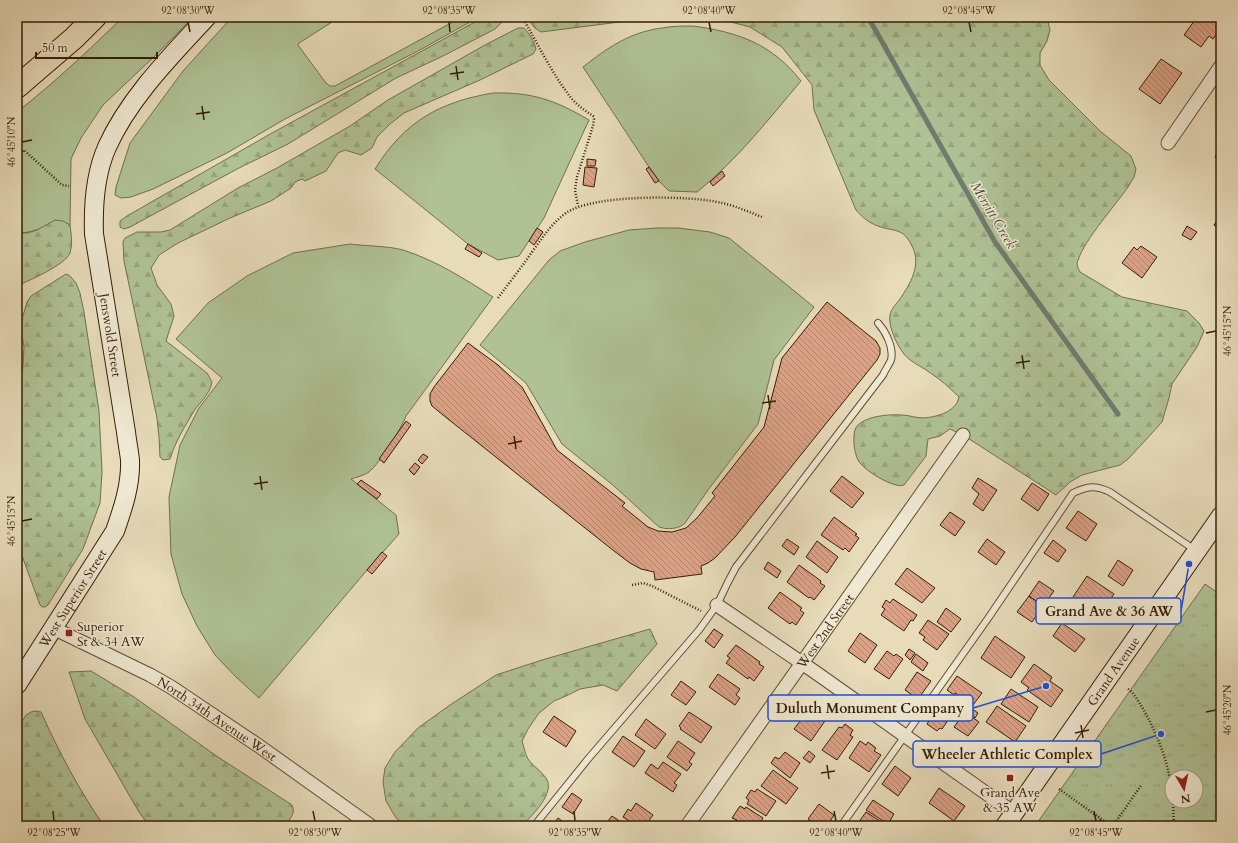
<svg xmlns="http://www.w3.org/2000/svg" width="1238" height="843" font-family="Cardo,serif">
<defs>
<pattern id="forest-firs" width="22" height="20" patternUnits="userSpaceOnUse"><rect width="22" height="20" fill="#afc195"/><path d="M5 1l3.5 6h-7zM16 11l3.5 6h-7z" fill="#97a57f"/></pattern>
<pattern id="park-tufts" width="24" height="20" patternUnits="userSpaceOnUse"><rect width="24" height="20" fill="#afc195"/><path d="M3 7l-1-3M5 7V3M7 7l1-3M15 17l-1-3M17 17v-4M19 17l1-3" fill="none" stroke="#97a57f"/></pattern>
<pattern id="building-back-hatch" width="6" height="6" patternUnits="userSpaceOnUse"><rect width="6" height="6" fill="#dca287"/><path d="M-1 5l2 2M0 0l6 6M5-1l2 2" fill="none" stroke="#b3836c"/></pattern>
</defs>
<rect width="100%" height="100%" fill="#e7dbba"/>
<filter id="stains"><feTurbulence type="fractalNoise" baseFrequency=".005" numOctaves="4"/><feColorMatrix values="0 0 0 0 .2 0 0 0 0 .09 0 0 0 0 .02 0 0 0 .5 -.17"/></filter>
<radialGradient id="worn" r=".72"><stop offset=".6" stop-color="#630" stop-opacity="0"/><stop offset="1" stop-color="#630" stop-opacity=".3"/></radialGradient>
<path fill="#afc195" stroke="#726f4d" d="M123,17h70l-35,36 -55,52 -22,33 -10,21 -1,66c-15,-8 -20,1 -34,5 -6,2 -12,3 -19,3v-121c37,-29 72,-62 106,-95z
M232,17h108l-41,26 -1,2 28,38 4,3h5l127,-69h17l-61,34 -133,68 -58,34 -74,36 -22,8 -10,1 -6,-3 1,-8 14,-44 53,-72z
M693,26c45,6 79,18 108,55 -33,39 -64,79 -104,111l-28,-1 -10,-10 -10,-14 -66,-100c24,-19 47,-35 79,-39 10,-2 21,-2 31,-2z
M493,93c39,-1 62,7 96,27l-45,98 -25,38 -21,4 -30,-16 -93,-75c29,-47 64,-67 118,-76z
M657,228h21l32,4 19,6 85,69 -40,53 -16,64 -50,66 -23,33c-6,6 -17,7 -26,4l-45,-41 -52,-42 -36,-61 -46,-38 69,-85 11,-9 25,-9 44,-12z
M350,244c15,2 39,2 53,6 32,10 62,29 90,47l-87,119c-5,13 -26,47 -37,56 -4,3 -12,5 -18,7l45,36 3,19 -32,36 -108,128 -24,-22 -20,-21 -18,-29 -15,-32 -11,-40 -2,-57 11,-52 19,-37 23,-30 -46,-39 32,-36 39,-27 46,-23z"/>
<path fill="url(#forest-firs)" stroke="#726f4d" d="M484,17h23l-12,12 -52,27 -47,22 -108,66 -49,24 -109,59 -6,2 -4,-2v-6l7,-5 145,-83z
M526,17h127l-18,3 -94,12 -6,-4z
M712,17h332l4,5 2,8 -3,11 -7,12v12l9,15 51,51 31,25 5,13 -2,8 -6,10c-14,20 -42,51 -50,73 -2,5 0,8 2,12l42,25 65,14 12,12 5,8 -7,16 -25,37 -3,14 -7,24 -20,22 -14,15 -8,6 -38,10 -12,7 -14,13 -93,-60 -13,-6 -10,7 -12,3 -2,17 -22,29c-10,4 -41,-15 -46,-25 -4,-7 -7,-29 0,-35 9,-9 31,-11 44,-10 7,0 13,3 21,3 14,-1 33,-6 36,-21 -9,-9 -19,-18 -30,-25 -8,-6 -19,-10 -25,-18 -7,-9 -16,-27 -14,-39 1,-6 6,-11 10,-16 10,-15 22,-34 12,-53 -9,-19 -18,-14 -34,-20 -9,-3 -16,-9 -22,-16l-42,-100 -2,-25 -30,-38 -32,-20z
M518,28h6c5,5 10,13 12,21l-3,5 -53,26 -76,33 -14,11 -13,13 -5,11 -11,7 -16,-5 -7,3 -12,18 -21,10 -3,-2 -7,3 -4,6 -20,13 -41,17 -52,25 -19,12 -8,13 6,17 14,19 3,12 -8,25 41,32 5,9c-2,12 -11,19 -18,29 -10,17 -18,29 -24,48l-7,1 -3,-3 -1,-20 -2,-19 -33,-157 -1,-19 2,-4 12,-6h24l9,-2 68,-42 39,-20 73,-42 38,-26 97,-55z
M55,220l8,1 7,4c1,9 3,18 0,28 -5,12 -40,27 -53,33v-53h10l10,-3z
M66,274l4,2 6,7 4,10 4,19 15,99 3,61 -2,31 -17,46 -35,56 -3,2h-3l-2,-2 -23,-63v-138l6,-38 1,-19 -3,-17 1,-11 5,-17 4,-6z
M650,629l7,15 -40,47 -14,-6 -23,4 -14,7 -12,5 -15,12 -11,16 -6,12c2,6 3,13 6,18 5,7 13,12 18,19 10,15 -14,37 -24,48h-116l-10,-8 -10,-17 -3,-19 2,-14 10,-16 23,-24 32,-23 46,-30 46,-15z
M91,671l43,26 81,58 77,50c4,9 -2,14 -8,21h-135l-10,-14 -54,-93 -16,-47z
M35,711l6,1c18,40 38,78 63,114h-87v-96l9,-15 5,-3z"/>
<path fill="url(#park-tufts)" stroke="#726f4d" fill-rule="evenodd" d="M1205,584l16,11v231h-186zM1172,777h24v24h-24z"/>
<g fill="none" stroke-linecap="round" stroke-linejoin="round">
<path stroke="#707b6f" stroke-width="5" d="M868,17l127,225 123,172"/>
</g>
<path fill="url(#building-back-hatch)" stroke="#361d05" d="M1197,17h24v3l-5,8 3,2 -6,9 -4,-3 -8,11 -17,-12z
M1161,59l21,14 -22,31 -21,-15z
M1221,147v14l-6,-4z
M587,159l9,1 -1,6h-8z
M585,167l12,1 -3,19 -11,-2z
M649,167l10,14 -4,2 -9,-14z
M722,171l3,5 -12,10 -3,-4z
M1221,215v16l-7,-6z
M1187,226l10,6 -6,8 -9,-5z
M537,228l6,4 -9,13 -5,-4z
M468,244l14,9 -3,4 -14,-8z
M1141,246l16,11 -15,21 -20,-15 12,-16 3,3z
M827,302l49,39 4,7v6l-3,6 -142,177 -20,21 -7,5 -7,3 1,8 -47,6 -1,-8 -13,-3 -11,-6 -16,-12 -171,-136 -11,-9 -2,-5v-7l4,-7 34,-44 30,22 24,22 35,63 68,53 -3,3 26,21 10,4 14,1 14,-4 11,-10 18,-22 -3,-3 52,-66 18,-69z
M406,421l5,4 -27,38 -5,-4z
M423,454l5,3 -6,7 -4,-4z
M415,463l5,4 -6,8 -5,-5z
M842,476l22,17 -12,15 -22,-17z
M978,478l19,12 -14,21 -10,-7 6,-10 -7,-6z
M361,480l20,14 -4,5 -20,-15z
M1032,483l17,11 -11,17 -17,-12z
M1078,511l19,13 -11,17 -20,-13z
M950,512l15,10 -10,14 -15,-11z
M834,517l23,17 -2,1 4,3 -10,14 -4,-4 -2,2 -22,-15z
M787,539l12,8 -5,8 -12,-9z
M987,539l18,13 -9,13 -18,-13z
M1053,540l13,10 -8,12 -14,-9z
M817,541l21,16 -11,16 -21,-16z
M382,552l5,4 -15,18 -5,-4z
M1118,560l15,10 -10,16 -15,-10z
M768,562l13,9 -4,7 -13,-9z
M799,565l22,16 -1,2 5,3 -11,14 -4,-3 -1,1 -22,-16z
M907,568l28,20 -13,15 -27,-19z
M1087,576l27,18 -14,21 -27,-18z
M1039,581l15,10 -11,15 -14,-10z
M780,592l22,16 -2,2 4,3 -8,12 -4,-3 -2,2 -22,-16z
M1029,596l14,10 -11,16 -15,-10z
M893,599l24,16 -4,6 -2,-1 -7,11 -23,-16 4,-6 -3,-2 4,-7 4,3z
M946,608l15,11 -10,13 -14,-10z
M928,620l21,14 -12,16 -14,-10 2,-3 -6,-4z
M1062,623l23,16 -10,13 -22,-16z
M714,629l9,6 -9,13 -9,-7z
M860,633l17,12 -12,18 -17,-12z
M995,636l30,21 -14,21 -30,-20z
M736,645l24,17 -1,2 5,3 -10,14 -5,-4 -1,2 -22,-16 4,-5 -3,-2z
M909,649l6,4 -5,7 -5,-5z
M887,651l7,5 2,-2 7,5 -14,20 -15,-10z
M916,654l12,9 -5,8 -12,-9z
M1034,664l18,13 -2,4 13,9 -12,17 -24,-17 2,-2 -8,-6z
M917,672l14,9 -13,18 -13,-9z
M718,674l22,15 -4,6 4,3 -5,7 -26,-18z
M957,676l25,17 -9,12 -18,-12 -1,2 -7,-5z
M681,681l15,11 -10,13 -15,-10z
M1011,689l27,18 -9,15 -28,-18z
M942,697l15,10 -15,22 -2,-1 -3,3 -10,-7 2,-3 -2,-2z
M817,705l9,6 -3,4 4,3 -16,23 -17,-12 17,-22 3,2z
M997,706l29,20 -11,16 -29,-20z
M971,708l7,5 -3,5 -7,-5z
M689,712l23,15 -11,16 -21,-14 1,-1 -2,-2z
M965,712l14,10 -11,14 -14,-9z
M554,716l22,15 -10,16 -23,-15z
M646,719l20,15 -11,15 -20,-14z
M845,724l8,6 -3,5 3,2 -16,23 -15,-10 17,-23 3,1z
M623,736l22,15 -11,16 -22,-15z
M678,741l17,12 -6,9 3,2 -5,7 -20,-14z
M860,741l6,4 2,-3 8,6 -2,3 7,4 -12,17 -20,-14z
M809,751l6,5 -5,7 -7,-5z
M785,752l15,11 -10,15 -19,-15 4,-6 4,2z
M663,762l18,12 -7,9 3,2 -4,7 -28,-19 6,-9 7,5z
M895,766l16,12 -13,18 -16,-12z
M773,770l25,18 -12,16 -25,-18z
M939,788l26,18 -11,15 -25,-18z
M757,789l19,12 -10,15 -19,-12 2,-4 -3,-2 5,-8 4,2z
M572,793l10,7 -9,14 -11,-7z
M873,800l21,14 -6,10 -22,-14z
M636,803l17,12 -8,11h-8l-14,-9 5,-8 3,2z
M819,804l15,11 -7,11h-8l-11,-7z
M740,806l5,3 1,-2 17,11 -5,8h-16l-7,-4 2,-2 -5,-2z
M866,812l20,13 -1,1h-29z
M612,816l15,10h-23z
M558,818l11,8h-17z"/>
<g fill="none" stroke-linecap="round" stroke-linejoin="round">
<defs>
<path id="lane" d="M534,826l54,-67 111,-129 18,-25 11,-23 8,-15 147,-192c2,-5 6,-10 8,-15 3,-12 -5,-28 -13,-37
M841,826l148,-209 84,-124c15,-7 22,-8 37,-1l85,58"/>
<g id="street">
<path d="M1168,143l53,-77"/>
<path d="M717,605l98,67 199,141"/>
<path id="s1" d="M53,628l97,47 21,12 88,59 112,80"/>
<path id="s2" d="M687,826l276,-391"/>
</g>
<g id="secondary">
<path id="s3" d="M17,685l98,-154c8,-23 16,-46 15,-71 -1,-9 -3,-19 -4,-28l-32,-198c-1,-29 1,-60 13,-87 22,-49 64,-91 100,-130"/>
<path id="s4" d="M1005,826l216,-310"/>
</g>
<path id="highway" d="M17,87l57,-49 21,-21"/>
</defs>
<use href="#lane" stroke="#624c32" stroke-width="8"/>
<use href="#street" stroke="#624c32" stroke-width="15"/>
<use href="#secondary" stroke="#361d05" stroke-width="20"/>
<use href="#highway" stroke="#361d05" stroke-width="24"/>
<path stroke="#361d05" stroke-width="2.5" stroke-dasharray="1 2" stroke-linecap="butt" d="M522,17c16,27 30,57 50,82 6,7 14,12 21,17l1,3 -1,7 -16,51 -2,13 3,16
M17,177l3,-23 4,-4 38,35 7,1
M498,298c11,-15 23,-30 34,-46 11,-15 19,-28 34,-39 27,-19 124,-18 156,-10 14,3 27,9 40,14
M17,346v8
M632,585l11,-2 9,3 49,25
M1128,689c6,4 10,12 14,18 15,26 26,54 30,84
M1059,789l52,37
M1173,801l1,25
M1097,826l4,-7
M1113,826l29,-42"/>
<use href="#lane" stroke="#efe8d2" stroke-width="6"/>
<use href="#street" stroke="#efe8d2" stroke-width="13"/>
<use href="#secondary" stroke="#efe8d2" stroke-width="18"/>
<use href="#highway" stroke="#e7dbba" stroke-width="22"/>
</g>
<path fill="none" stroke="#361d05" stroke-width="1.5" d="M188,22l2,10M449,22l1,10M709,22l2,10M969,22l2,10M456,66l2,14M450,74l14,-2M202,106l2,14M196,114l14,-2M22,142l10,-2M1206,333l10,-2M1022,355l2,14M1016,363l14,-2M768,395l2,14M762,403l14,-2M514,436l2,13M508,444l14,-3M260,476l2,14M254,484l14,-2M22,521l10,-2M1206,712l10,-2M1081,725l2,13M1075,733l14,-3M827,765l2,14M821,773l14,-2M53,811l1,10M313,811l2,10M574,811l1,10M834,811l2,10M1094,811l2,10"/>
<g fill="#8f2418" stroke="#efe8d2" stroke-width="1.5">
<rect x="65" y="629" width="8" height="8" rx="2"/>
<rect x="1006" y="774" width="8" height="8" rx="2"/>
</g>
<g text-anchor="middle" stroke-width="3" stroke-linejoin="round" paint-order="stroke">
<g font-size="13" fill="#361d05" stroke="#efe8d2">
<text transform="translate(111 335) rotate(81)" y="5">Jenswold Street</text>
<text dy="5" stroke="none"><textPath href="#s3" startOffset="103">West Superior Street</textPath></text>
<text dy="5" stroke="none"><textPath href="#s2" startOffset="239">West 2nd Street</textPath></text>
<text dy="5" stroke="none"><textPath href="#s4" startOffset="189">Grand Avenue</textPath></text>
<text dy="5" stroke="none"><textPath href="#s1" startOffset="188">North 34th Avenue West</textPath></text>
</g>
<g font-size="13" fill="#361d05" stroke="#efe8d2" text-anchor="start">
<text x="77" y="631">Superior<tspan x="77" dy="15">St &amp; 34 AW</tspan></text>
<text x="1010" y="797" text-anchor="middle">Grand Ave<tspan x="1010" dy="15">&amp; 35 AW</tspan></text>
</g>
<g font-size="14" font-style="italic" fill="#534c3a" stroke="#efe8d2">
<text transform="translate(994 215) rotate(59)" y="5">Merritt Creek</text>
</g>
</g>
<path fill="none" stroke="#1d4ed8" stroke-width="1.5" d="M1189 564L1181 611M1046 686L973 708M1161 734L1101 754"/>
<g fill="#1d4ed8" stroke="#efe8d2" stroke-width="1.5">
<circle cx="1189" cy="564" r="4"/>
<circle cx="1046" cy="686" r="4"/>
<circle cx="1161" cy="734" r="4"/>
</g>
<g fill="#efe8d2" stroke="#1d4ed8" stroke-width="1.5">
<rect x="1036" y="598" width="145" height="26" rx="4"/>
<rect x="768" y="695" width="205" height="26" rx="4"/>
<rect x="913" y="741" width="188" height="26" rx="4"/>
</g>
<g font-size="14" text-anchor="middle" font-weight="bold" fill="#361d05">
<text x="1109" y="616">Grand Ave &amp; 36 AW</text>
<text x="870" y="713">Duluth Monument Company</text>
<text x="1007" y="759">Wheeler Athletic Complex</text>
</g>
<rect width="1238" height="843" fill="none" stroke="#e7dbba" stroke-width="44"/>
<g transform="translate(1184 789) rotate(171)"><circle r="19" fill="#efe8d2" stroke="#a59780"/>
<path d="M0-3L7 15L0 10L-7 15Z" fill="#8f2418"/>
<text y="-6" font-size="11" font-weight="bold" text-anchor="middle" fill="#361d05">N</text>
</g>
<path d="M36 52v6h121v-6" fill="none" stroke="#361d05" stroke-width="2"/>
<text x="42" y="52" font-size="12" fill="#361d05" stroke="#efe8d2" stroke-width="3" paint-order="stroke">50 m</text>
<rect x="22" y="22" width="1194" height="799" fill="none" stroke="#361d05" stroke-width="1.5"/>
<g font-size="10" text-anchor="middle" fill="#361d05">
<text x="188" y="14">92°08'30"W</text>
<text x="449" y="14">92°08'35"W</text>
<text x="709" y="14">92°08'40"W</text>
<text x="969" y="14">92°08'45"W</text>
<text transform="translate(11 142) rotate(-90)" y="4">46°45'10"N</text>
<text transform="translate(1227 331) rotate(-90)" y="4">46°45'15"N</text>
<text transform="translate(11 521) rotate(-90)" y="4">46°45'15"N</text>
<text transform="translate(1227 710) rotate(-90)" y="4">46°45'20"N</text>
<text x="54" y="836">92°08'25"W</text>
<text x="315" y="836">92°08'30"W</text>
<text x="575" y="836">92°08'35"W</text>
<text x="836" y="836">92°08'40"W</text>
<text x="1096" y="836">92°08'45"W</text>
</g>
<rect width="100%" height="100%" filter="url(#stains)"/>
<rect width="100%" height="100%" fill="url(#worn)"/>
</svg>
